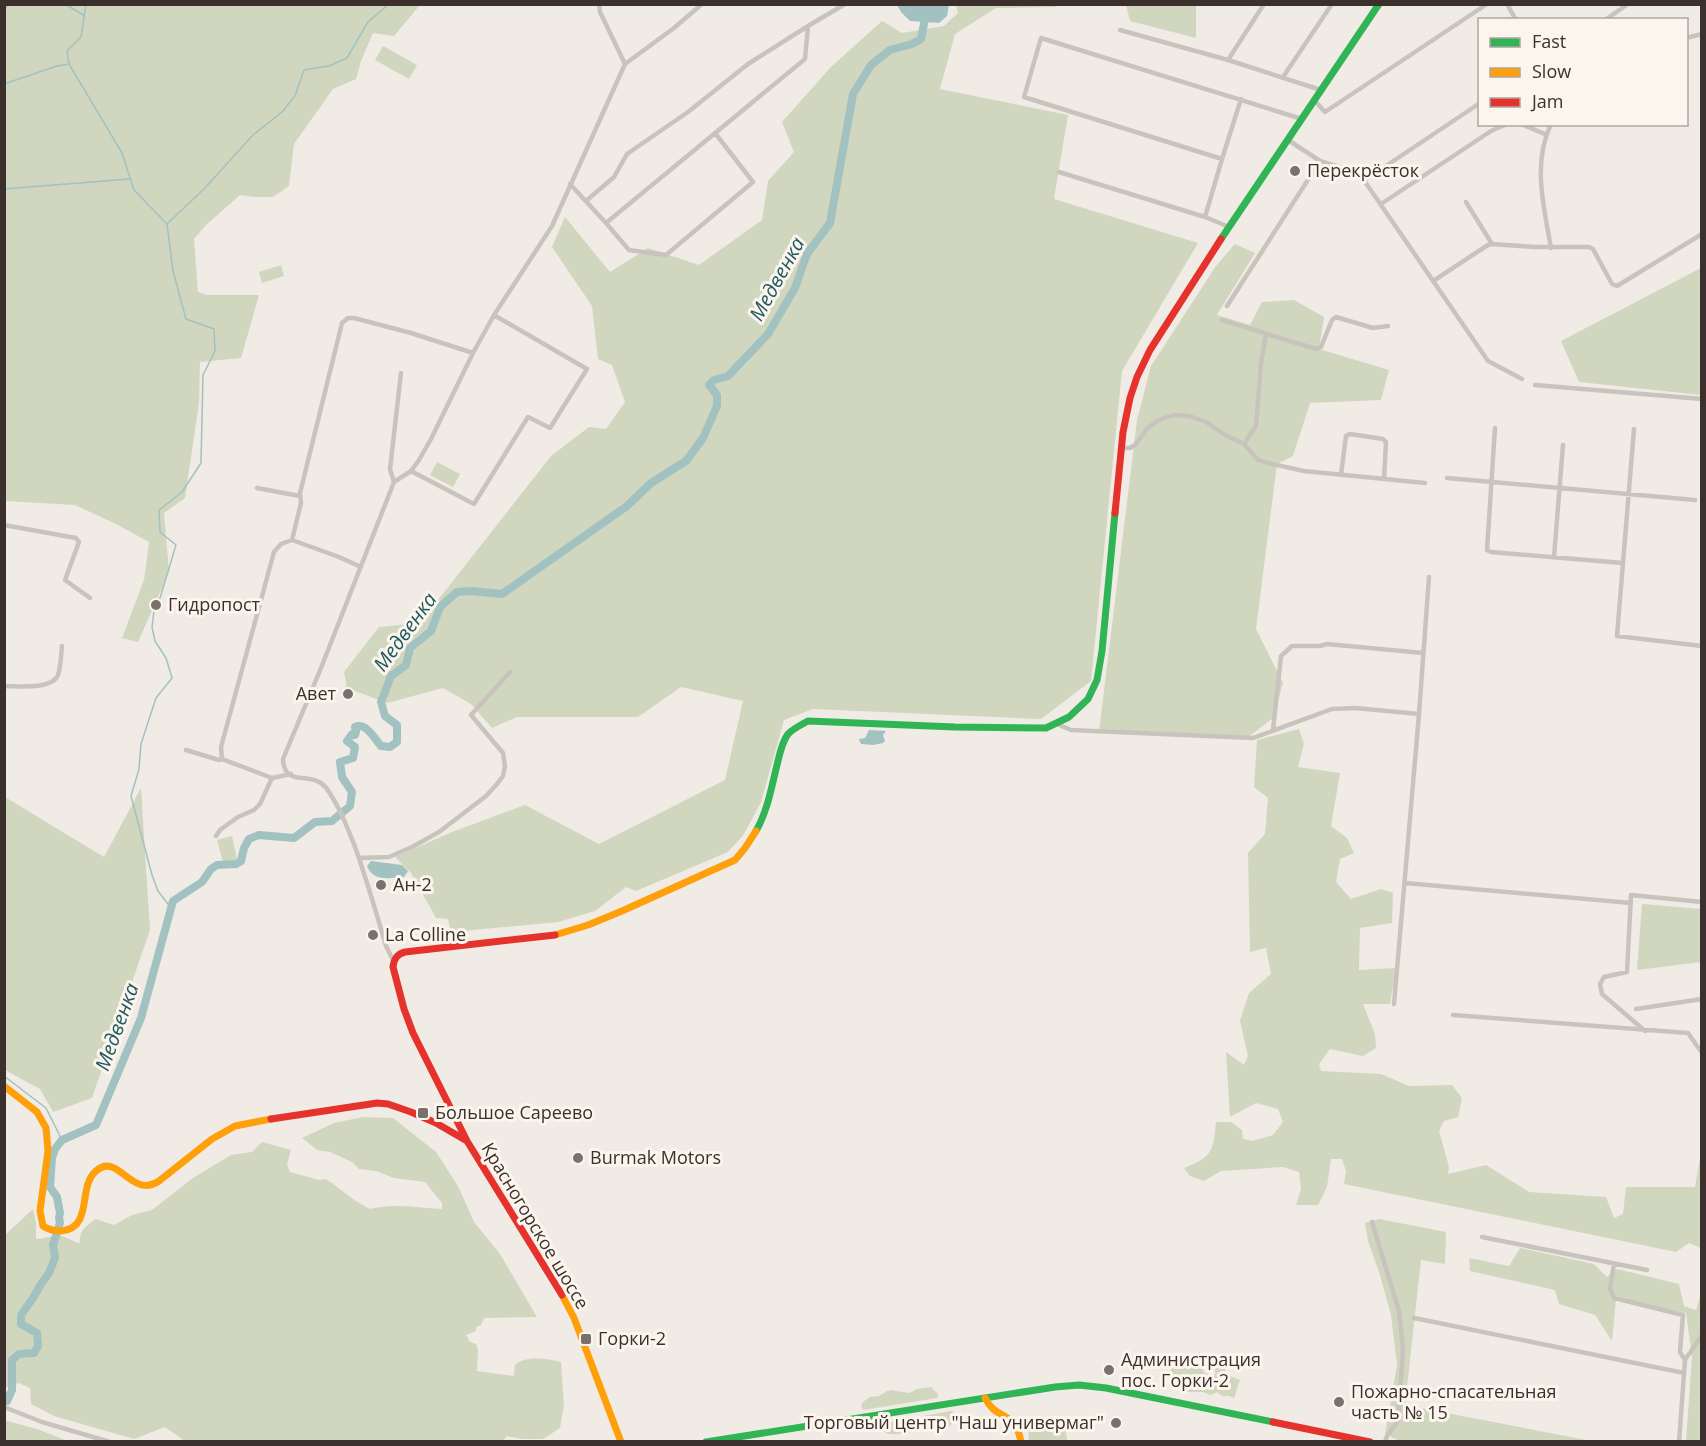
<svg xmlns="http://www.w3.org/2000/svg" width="1706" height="1446" font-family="'Open Sans',sans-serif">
<rect width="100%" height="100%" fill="#f0ebe5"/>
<path fill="#d1d6bf" d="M4,5h416l-26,31 -21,-3 -12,28 -5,18 -23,10 -39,55 -5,42 -16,11h-18l-15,-2 -34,30 -12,14 4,53 9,3h52l-18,63 -41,4 -1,41 -14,95 -21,15 5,59 -31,70 -16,-4 22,-58 5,-38 -33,-18 -41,-19 -70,-4z
M956,5h102l-3,2 -59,1 -41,26 -15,55 128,26 -14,84 144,44 -76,128 -31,310 -50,38 -228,-10 -29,11 -23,82 -17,32 -16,18 -92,39 -10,-4 -31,24 -37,11 -107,10 -3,-13 -12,-1 -25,-45 -16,-16 57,-25 73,-27 74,39 126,-64 18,-79 -62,-14 -43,30h-121l-25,11 -21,-24 -28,-16 -56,15 -40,-15 -3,-16 35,-45 41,-4 131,-167 38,-29 17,2 19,-27 -13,-37 -14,-6 -6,-53 -40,-59 13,-30 45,55 38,-24 51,17 63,-45 6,-39 26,-29 -12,-30 49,-55 51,-46 20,12 42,-7 14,-13z
M1126,5h70v33l-66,-17z
M383,46l34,19 -8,14 -34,-19z
M1235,244l20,9 -38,62 33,10 12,-23 32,-2 30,17 -5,32 70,21 -8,30 -71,3 -17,53 -16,8 -21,165 27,54 -10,35 -26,20 -148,-6 38,-312 14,-54 65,-100z
M281,265l3,11 -22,7 -3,-11z
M1701,268v127l-122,-13 -18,-41z
M437,462l23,12 -7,13 -23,-12z
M1299,729l5,15 -6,23 42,6 -9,53 16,12 7,15 -14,6 -4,23 15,17 30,-10 12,4 -1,30 -32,5 -1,42 37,-2 -6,36h-27l12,30 1,14 -13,8 -33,-7 -11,15 2,7 60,3 28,12 43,-1 10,13 -4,19 -14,4 -5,10 10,36 -1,7 38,-9 43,27 77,5 8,21 9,-4 3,-27h69l6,-34v95l-12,-5 -13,9 -332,-68 2,-13 -4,-12h-11l-4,28 -9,18h-22l5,-16 -2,-17 -16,-5 -62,4 -17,10 -14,-5 -6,-8c29,-11 29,-17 32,-46h15l11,8 1,9 10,2 20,-6 10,-13 -5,-13 -22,-6 -26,14 -4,-65 18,13 4,-9 -8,-35 9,-28 22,-19 -5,-26 -16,4 -2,-99 17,-19 3,-36 -14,-11 3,-47z
M141,788l9,142 -58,168 -39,14 -13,-23 -35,-19v-273l99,60z
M232,836l5,23 -14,4 -6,-23z
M1642,904l59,5v53l-64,8z
M363,1117l30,1 43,34 22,34 16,36 26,32 37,63 -53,1 -3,7 -5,2v4l-10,4 4,7 6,2 2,5 -1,22 37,5 1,-11c12,-10 31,-6 46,-3l3,43 -4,23 -17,11h-21l-15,-3 -5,6h-316l-21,-15 -31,12 -80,-23 -23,-12 -1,-16 -11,-5 -14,5v-153l28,-26 3,14v16c9,0 16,-4 25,-3 6,1 12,6 19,7 -1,-12 5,-17 16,-24l18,6 18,-10 20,-5 41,-32 38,-23 21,-3 10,-10 29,8 -4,15 3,7 29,8 7,-1c15,10 27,22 44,30 24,-6 48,-1 72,0v-6l-17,-21 -31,-4 -18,-7 -17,-2 -7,-7 -22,-10 -13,-2 -15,-12 32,-15z
M1379,1219l67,13 -1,32 -24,-4 -16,145 187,36 -190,1 -17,-8 12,-69 -6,-50 -11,-40 -12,-34 -3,-18z
M1520,1248l74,16 13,13 10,-8 62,15 5,22 12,4 5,-16v147h-15l6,-84 -6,-44 -70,-14 -4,42 -17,-26 -36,-11 -4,-14 -85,-19 -1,-13 40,8z
M1181,1363l10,5 8,-4 5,8 9,4 2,-1v-7l5,-1 5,2 2,6 13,5 -6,18 -5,-2h-7l-5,-4 -6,3 -8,-3h-13l-15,-4 -4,-11v-11z
M931,1387l7,7 -1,4 -74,12 -2,-4 2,-4 7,-5 9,-1 8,-5 4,-1 18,3 8,-4z
M951,1411l5,3c-1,6 -6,17 -15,14 -2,-2 -4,-4 -7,-5 -13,7 -29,12 -44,11 -6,-1 -4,-2 -9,-4 -7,-2 -13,0 -20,-3z
M4,1420l33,9 31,12h-63z
M1065,1422l2,19h-38l-1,-16z"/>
<path fill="#a1c2c1" d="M897,5l52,-1v1l-2,11 -8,7 -29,-2 -9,-9z
M869,730l17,1 -3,4 2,6 -2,2 -10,2 -12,-1 -2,-5 6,-1z
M371,861l31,4 6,6 -4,6c-15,1 -31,5 -37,-11z"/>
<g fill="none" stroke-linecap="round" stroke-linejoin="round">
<path stroke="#a1c2c1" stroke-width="1.5" d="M65,4l20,12
M86,4l-5,33 -14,14 2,13 53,89 12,37 33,34 6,47 13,48 28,10 1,22 -12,24 -2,88 -19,29 -23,18 1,22 16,13 -16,53 -5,5 -3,24 3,14 11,17 6,20 -16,20 -15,46 -2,25 -8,27 21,79 6,16 13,17
M4,10l5,-6
M4,84l53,-18 12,-2
M4,189l125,-10
M168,223l37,-35 48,-53 29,-23 13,-16 9,-26 25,-4 18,-8 21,-36 21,-18
M4,1076l42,32 16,32"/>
<path stroke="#a1c2c1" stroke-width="8" d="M7,1401l5,-11v-30l7,-6 15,-1 4,-7 -1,-13 -16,-9v-9l12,-17 8,-14 8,-11 6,-15 -2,-13 7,-22 -1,-5 1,-5 -3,-16 -7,-10 2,-29 3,-9 7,-9 34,-15 45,-107 32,-117 29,-19 9,-13 6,-4 19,-1 5,-3 3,-13 5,-9 10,-4 35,3 21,-16 17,-1 18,-15 2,-14 -10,-15 -2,-15 13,-4 2,-11 -8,-6 5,-7 3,1 1,-3 -1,-5c11,-5 19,11 26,19l9,1 7,-5v-17l-12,-9 -4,-14 10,-26 15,-11 4,-17 21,-17 9,-24 17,-15 14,-1 31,3 125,-88 24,-23 35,-22 17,-23 14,-32v-11l-8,-10 5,-5 14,-4 40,-42 27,-46 12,-34 23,-31 23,-129 18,-29 19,-15 22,-6 9,-5 5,-25 -4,-10"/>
<path stroke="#c9c3be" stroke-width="4.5" d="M599,4l1,8 25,52
M1507,4l9,16
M1605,20l23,-16
M1120,30l108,30 93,30
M1686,38l16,-4
M1228,60l36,-56
M1283,77l49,-73
M1315,101l10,11 162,-108
M1521,124l26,11
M1551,124c-19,40 -7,83 0,124
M1288,140l32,21
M1222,159l-198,-62 17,-59 261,81
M1059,172l146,45 24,10
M1365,180l115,-77
M570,184l36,39 199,-164 3,-33 37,-22
M586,201l28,-24 13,-23 61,-42 60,-48 60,-38
M1466,202l26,42
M1381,204l110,-73 16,-7
M1205,217l17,-58 19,-60
M606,223l23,27 37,5 87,-73 -38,-49
M1433,281l55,-36 4,-1 43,3h54l4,2 19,35 5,2 85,-52
M1227,306l93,-145 39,12 129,188 34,18
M1222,320l94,29 5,-2 11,-27 4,-3 37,11 15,-2
M1535,385l167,14
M1495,428l-8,122 4,2 132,11
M1634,429l-17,207 85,10
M1244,444l12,-18 5,-63 5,-29
M1121,448h9l5,-3 12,-16 10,-8 16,-6 16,1 17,6 19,13 19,9 14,16 10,3 36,8 121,12
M411,471l63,33 54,-87 22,11 37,-59 -93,-54
M1341,475l5,-39 4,-2 33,5 3,3 -2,37
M1447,478l248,22
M394,482l-4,-13 11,-96
M257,488l43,8
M4,525l72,13 3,4 -14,38 25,18
M1554,557l9,-112
M361,567l-22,-10 -47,-17 9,-37 -1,-10 42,-170 6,-5h6l57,15 62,20
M4,686c15,0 48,4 54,-11 3,-9 3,-20 4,-29
M1057,724l14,6 182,8 79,-29 23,-1 64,6
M1273,730l8,-74 11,-10h28l7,-2 96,9
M186,750l33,10 3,-1
M291,774l-19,4 -50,-19 -1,-12 53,-195 7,-8 11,-4
M216,836l4,-6 18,-13 16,-7 6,-6 12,-26
M359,858l30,-1 23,-10 27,-15 47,-36 11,-12 6,-8 2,-10 -2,-13 -32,-38 39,-43
M1405,883l226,20
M393,960l-7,-14c-10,-34 -20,-69 -32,-102 -6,-14 -11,-29 -19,-42 -5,-8 -9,-18 -18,-21 -13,-6 -33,3 -34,-22l38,-91 73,-186 17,-11 8,-11 12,-21 42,-86 21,-38 58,-89 73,-162 49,-36 28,-24
M1394,1004l25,-290 10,-137
M1636,1009l66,-10
M1453,1015l235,18 14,20
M1645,1031l-43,-37 -2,-10 4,-7 23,-5 4,-77 71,7
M1372,1222l27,89 4,39 -5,71 -11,15 -2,6
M1482,1237l165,33
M1614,1264l-4,25 4,9 69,17 -3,37 5,8
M1414,1318l270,55
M4,1407l38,15 68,20
M1679,1442l6,-82 17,-25"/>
<path stroke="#30b455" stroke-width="7" d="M1221,239l158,-235
M756,831c11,-19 15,-41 20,-62 3,-11 5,-26 12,-35 6,-6 13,-9 20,-13l147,6 91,1 23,-11 19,-18 9,-19 5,-29 13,-138
M706,1442l349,-55 24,-2 27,3 167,34"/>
<path stroke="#ff9f0a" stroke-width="7" d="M555,935l33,-10 34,-14 113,-51 10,-12 11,-17
M4,1086l33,26 9,16 2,23 -8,60 3,15c6,4 11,5 18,5 33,-3 16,-44 35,-60 22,-20 35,29 63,10l53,-42 23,-13 36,-7
M562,1295l12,23 47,124
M985,1398c12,24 30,11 36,44"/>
<path stroke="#e5322d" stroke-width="7" d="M1115,513l8,-81 7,-34 7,-21 13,-27 71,-111
M271,1119l106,-16 11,1 23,8 25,11 31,18 95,154
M467,1141l-54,-108 -9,-24 -11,-42c1,-8 4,-13 12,-15l150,-17
M1273,1422l97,20"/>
</g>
<g fill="#7a716c" stroke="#fbf5ee" stroke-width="2">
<circle cx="1295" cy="171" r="6"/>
<circle cx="156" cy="605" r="6"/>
<circle cx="348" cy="694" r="6"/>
<circle cx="381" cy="885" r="6"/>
<circle cx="373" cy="935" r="6"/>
<rect x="417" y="1107" width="12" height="12" rx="3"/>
<circle cx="578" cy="1158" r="6"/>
<rect x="580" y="1333" width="12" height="12" rx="3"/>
<circle cx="1109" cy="1370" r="6"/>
<circle cx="1339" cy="1402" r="6"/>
<circle cx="1116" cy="1423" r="6"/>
</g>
<g text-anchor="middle" stroke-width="6" stroke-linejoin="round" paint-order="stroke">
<g font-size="18" fill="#3b302b" stroke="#fbf5ee" text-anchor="start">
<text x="1307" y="177">Перекрёсток</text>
<text x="168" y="611">Гидропост</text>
<text x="336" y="700" text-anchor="end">Авет</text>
<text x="393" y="891">Ан-2</text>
<text x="385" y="941">La Colline</text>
<text x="435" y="1119">Большое Сареево</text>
<text x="590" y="1164">Burmak Motors</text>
<text x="598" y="1345">Горки-2</text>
<text x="1121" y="1366">Администрация<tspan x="1121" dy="21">пос. Горки-2</tspan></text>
<text x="1351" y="1398">Пожарно-спасательная<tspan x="1351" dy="21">часть № 15</tspan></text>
<text x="1104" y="1429" text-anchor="end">Торговый центр "Наш универмаг"</text>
</g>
<g font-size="18" fill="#3b302b" stroke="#fbf5ee">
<text transform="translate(535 1226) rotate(59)" y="6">Красногорское шоссе</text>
</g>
<g font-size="20" font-style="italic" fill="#1f5a5e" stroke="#fbf5ee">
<text transform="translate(777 279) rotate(-61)" y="7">Медвенка</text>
<text transform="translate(405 632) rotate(-54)" y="7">Медвенка</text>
<text transform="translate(117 1027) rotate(-70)" y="7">Медвенка</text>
</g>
</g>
<rect width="1706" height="1446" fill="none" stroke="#3b302b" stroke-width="12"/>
<rect x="1478" y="18" width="210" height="108" fill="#fbf5ee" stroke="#aea6a0" stroke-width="1.5"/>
<rect x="1490" y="38" width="30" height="9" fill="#30b455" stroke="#aea6a0" stroke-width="1.5"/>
<text x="1532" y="48" font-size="18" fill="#3b302b">Fast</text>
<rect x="1490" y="68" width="30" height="9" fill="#ff9f0a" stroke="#aea6a0" stroke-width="1.5"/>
<text x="1532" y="78" font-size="18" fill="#3b302b">Slow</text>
<rect x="1490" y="98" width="30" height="9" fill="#e5322d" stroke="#aea6a0" stroke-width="1.5"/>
<text x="1532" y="108" font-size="18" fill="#3b302b">Jam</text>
</svg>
